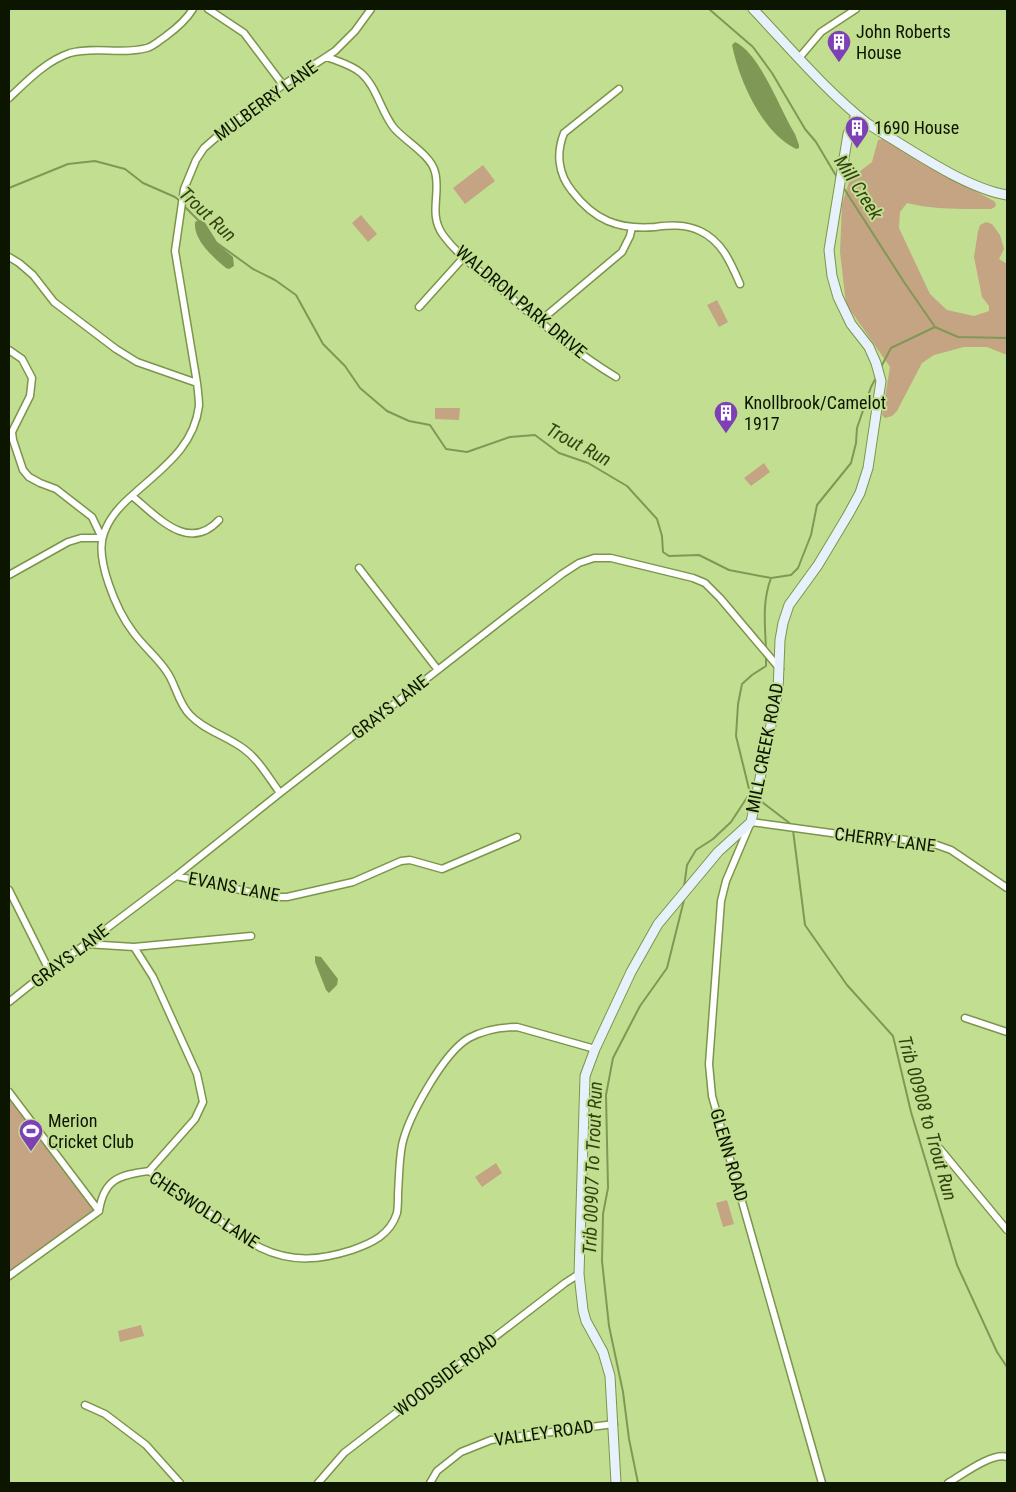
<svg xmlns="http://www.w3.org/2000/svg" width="1016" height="1492" font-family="'Roboto Condensed',sans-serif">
<rect width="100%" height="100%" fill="#c2df91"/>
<path fill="#c5a484" d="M883,139l40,25 71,37 2,3 -1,3 -4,2c-28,0 -57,1 -84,-6l-7,9 -1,16 31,66 17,16 27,6 15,-5v-5l-7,-9 -8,-40 4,-26 2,-6 6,-3 6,2 8,11 4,14 -5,10 8,5v91l-20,-8h-23l-30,8 -12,8 -25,48 -5,5 -7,2 -3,-3 8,-48 -44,-63 -6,-52 2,-48 8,-25 22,-17 6,-22z
M483,165l12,16 -30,23 -12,-16z
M361,215l16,19 -9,8 -16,-19z
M717,300l11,22 -9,5 -12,-22z
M435,408h25l-1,12 -24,-1z
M764,463l6,9 -19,14 -7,-8z
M9,1092l90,119 -90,65z
M496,1163l6,10 -20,14 -7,-10z
M727,1200l7,24 -11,3 -7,-24z
M141,1325l3,11 -24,6 -2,-11z"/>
<path fill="#809855" d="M735,42c25,11 45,68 60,92l4,11v3l-3,1c-34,-16 -57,-69 -64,-104z
M199,220l5,1 15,24 14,12 1,9 -5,3 -3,-1c-12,-10 -33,-28 -31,-46z
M315,956l6,1 17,22 -1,6 -8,8 -3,-3 -11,-28z"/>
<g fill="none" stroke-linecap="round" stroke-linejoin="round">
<path stroke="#809855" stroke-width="2" d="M709,9l44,38 19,26 33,56 11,13 22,37
M843,187l61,95 31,45 23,10 49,1
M9,188l59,-24 27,-3 30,8 18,14 32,14 6,5
M184,206l16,16
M217,243l36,26 22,11 21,15 27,49 22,22 15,22 27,23 22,10 21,4 16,24 21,3 43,-15 25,-2 24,18 29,10 39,23 30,33 5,17 1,16 6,4 30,-1 30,15 42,8 20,-3 7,-7 13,-33 6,-30 34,-42 5,-20 1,-15 14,-41 6,-11
M881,367l10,-19 44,-21
M766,649c-1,-25 -4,-47 5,-71
M758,799l34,26
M793,830l12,95 42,60 46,51 18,76 46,153 40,87 10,15
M684,887l3,-22 9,-15 17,-11 18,-17 19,-29 -14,-57 2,-32 4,-20 10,-9 14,-9v-9
M638,1483l-9,-44 -6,-47 -14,-66 -7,-65 1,-47 5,-26 -2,-93 7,-37 27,-52 27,-38 17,-68"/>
<defs>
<path id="street" d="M208,9l36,24 39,52
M327,57c10,4 25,8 34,16 16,14 20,39 33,55 11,13 37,27 41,44 6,22 -7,42 8,63 14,19 34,34 53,50 38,32 77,66 120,92
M799,58l22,-26 35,-23
M619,89l-55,44c-8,20 -6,41 8,58 22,29 46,39 83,36 15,-2 30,-3 45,4 22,10 31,32 40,53
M9,98c18,-17 37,-37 61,-45 25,-7 52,2 77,-5 7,-2 13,-8 19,-12 11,-8 20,-16 27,-27
M9,257l10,6 14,12 21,27 62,47 21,13 60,21c1,8 2,16 2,23 -5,40 -35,61 -63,86 -14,12 -26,24 -32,41 -10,25 13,78 29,99 10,14 24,25 34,40 9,13 11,31 23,43 14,15 37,21 54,34 15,11 25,29 36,44
M419,307l45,-50
M540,321l82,-69 8,-16 2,-9
M9,350l13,9 10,19 -2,18 -18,36 1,8 10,30 6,7 11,6 16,6 36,28 10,21
M197,383l-22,-132 9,-62 12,-29 8,-12 31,-27 48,-36 52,-34 20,-20 16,-22
M132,496c24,19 56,58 87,24
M359,568l79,102
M9,575l59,-33 13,-4h21
M176,876l97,21h14l66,-15 48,-21 9,-1 32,9 75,-32
M9,890l40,80
M86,944l48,3 19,30 44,97 6,28 -8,17 -46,52
M134,947l117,-11
M9,1002l40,-32 37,-26 90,-68 104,-83 227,-177 55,-42 17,-11 15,-5h17l82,20 12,5 15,15 60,71
M965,1018l42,14
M9,1092l90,119
M940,1149l67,81
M9,1276l90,-65c5,-32 20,-36 50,-40 25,17 49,34 74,52 12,8 24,18 38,25 31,15 60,12 91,2 20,-7 38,-15 45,-37 1,-6 1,-13 1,-19 1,-16 1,-33 4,-49 6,-28 42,-93 67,-107 15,-8 31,-11 48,-11l78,22
M85,1405l20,9 41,31 34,38
M318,1483l26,-30 221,-170 14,-9
M430,1483l7,-12 24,-19 30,-12 123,-16
M822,1483l-110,-387 -3,-32 12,-163 5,-20 25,-59 124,17 13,-2 49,8 14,5 56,38
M948,1483c14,-8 44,-31 59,-26"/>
<path id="secondary" d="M753,9c37,39 73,82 115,115 39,23 96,64 139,71
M616,1483l-6,-107 -7,-24 -17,-31 -3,-11 -4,-36 6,-198 10,-27 36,-77 27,-48 60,-72 33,-30 27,-131 2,-51 3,-17 6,-18 29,-40 30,-50 12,-22 8,-25 13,-87 -5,-18 -7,-16 -18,-23 -13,-27 -6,-21 -3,-26 19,-116 8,-19"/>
</defs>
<use href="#street" stroke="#7b954a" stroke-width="9"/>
<use href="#secondary" stroke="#7b954a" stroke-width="11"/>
<use href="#street" stroke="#fff" stroke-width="6"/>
<use href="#secondary" stroke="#e6f1fb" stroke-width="9"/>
</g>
<defs>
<symbol id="building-pin" viewBox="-11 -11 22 30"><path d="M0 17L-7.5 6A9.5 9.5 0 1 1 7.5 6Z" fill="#7e40b5" stroke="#c2df91"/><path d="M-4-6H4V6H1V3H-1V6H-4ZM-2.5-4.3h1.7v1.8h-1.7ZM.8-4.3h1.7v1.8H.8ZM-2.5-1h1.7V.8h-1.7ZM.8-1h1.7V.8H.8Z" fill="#fff"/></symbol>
<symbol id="stadium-pin" viewBox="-11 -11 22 30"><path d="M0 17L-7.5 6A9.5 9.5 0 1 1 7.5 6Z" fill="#7e40b5" stroke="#c2df91"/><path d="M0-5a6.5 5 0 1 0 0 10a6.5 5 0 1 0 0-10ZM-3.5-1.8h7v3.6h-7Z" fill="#fff"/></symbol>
</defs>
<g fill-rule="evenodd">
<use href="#building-pin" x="825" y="28" width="28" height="38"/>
<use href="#building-pin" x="843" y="114" width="28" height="38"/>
<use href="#building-pin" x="712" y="399" width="28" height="38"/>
<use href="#stadium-pin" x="17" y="1117" width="28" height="38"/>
</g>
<g text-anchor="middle" stroke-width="4" stroke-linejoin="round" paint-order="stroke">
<g font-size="18" fill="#0c1500" stroke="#c2df91" text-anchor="start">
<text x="856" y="38">John Roberts<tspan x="856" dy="21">House</tspan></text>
<text x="874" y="134">1690 House</text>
<text x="744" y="409">Knollbrook/Camelot<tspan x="744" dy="21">1917</tspan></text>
<text x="48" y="1127">Merion<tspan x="48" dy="21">Cricket Club</tspan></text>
</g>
<g font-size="18" fill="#0c1500" stroke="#c2df91">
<text transform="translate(266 101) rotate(-36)" y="6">MULBERRY LANE</text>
<text transform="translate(521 302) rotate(40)" y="6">WALDRON PARK DRIVE</text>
<text transform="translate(390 707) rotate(-38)" y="6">GRAYS LANE</text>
<text transform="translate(765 748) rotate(-79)" y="6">MILL CREEK ROAD</text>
<text transform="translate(885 840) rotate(7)" y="6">CHERRY LANE</text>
<text transform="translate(234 887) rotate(11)" y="6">EVANS LANE</text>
<text transform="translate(70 956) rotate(-37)" y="6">GRAYS LANE</text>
<text transform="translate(729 1155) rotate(74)" y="6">GLENN ROAD</text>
<text transform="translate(204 1210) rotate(33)" y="6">CHESWOLD LANE</text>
<text transform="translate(446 1375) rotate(-37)" y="6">WOODSIDE ROAD</text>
<text transform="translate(544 1433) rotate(-8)" y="6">VALLEY ROAD</text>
</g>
<g font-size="19" font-style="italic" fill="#334210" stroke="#c2df91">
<text transform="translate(859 187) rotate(57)" y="7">Mill Creek</text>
<text transform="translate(208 214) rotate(43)" y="7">Trout Run</text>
<text transform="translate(579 444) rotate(28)" y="7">Trout Run</text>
<text transform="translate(928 1118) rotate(74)" y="7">Trib 00908 to Trout Run</text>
<text transform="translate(592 1168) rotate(-88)" y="7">Trib 00907 To Trout Run</text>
</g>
</g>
<rect width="1016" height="1492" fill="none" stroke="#0c1500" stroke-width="20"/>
</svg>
